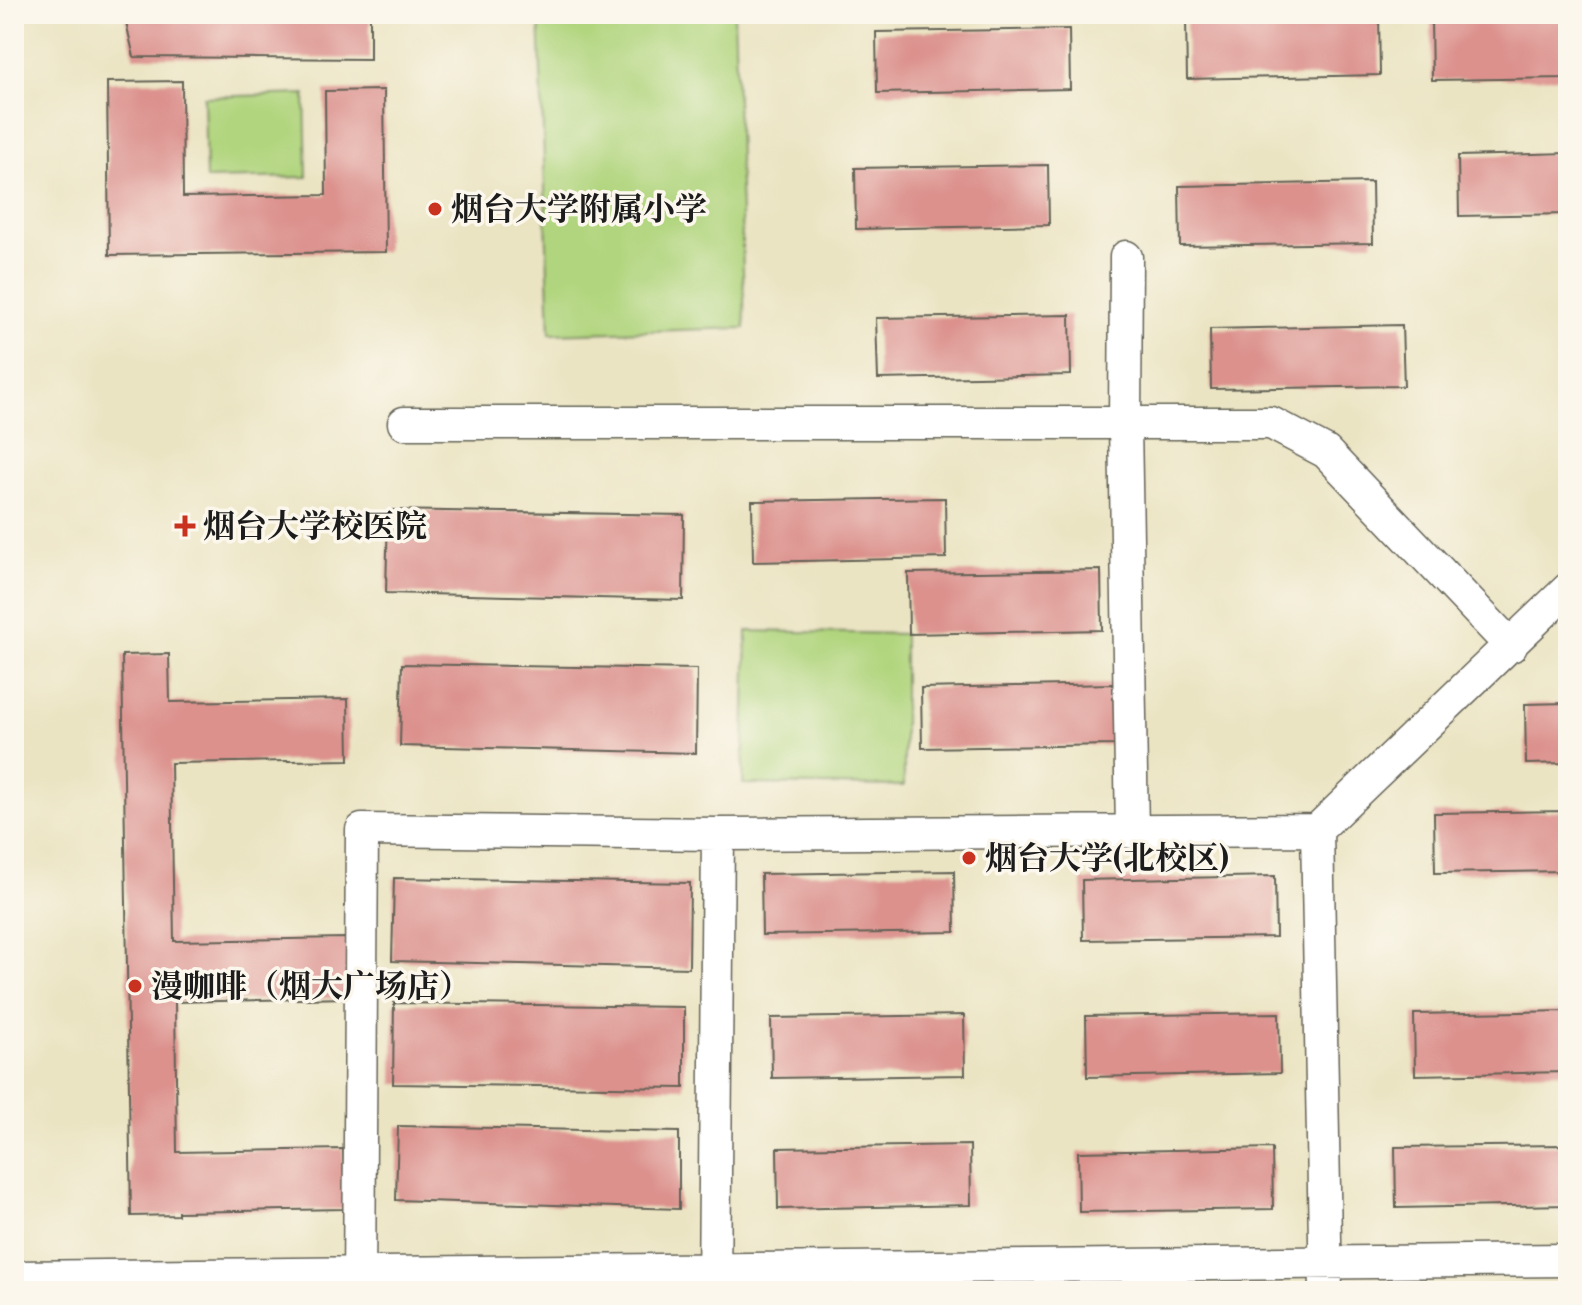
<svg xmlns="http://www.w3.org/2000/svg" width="1582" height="1305" font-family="'Libre Bodoni','Noto Serif SC',serif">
<rect width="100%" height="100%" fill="#fbf7ec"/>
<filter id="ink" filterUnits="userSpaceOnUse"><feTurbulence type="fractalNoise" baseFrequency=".0125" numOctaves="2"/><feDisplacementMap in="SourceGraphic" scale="16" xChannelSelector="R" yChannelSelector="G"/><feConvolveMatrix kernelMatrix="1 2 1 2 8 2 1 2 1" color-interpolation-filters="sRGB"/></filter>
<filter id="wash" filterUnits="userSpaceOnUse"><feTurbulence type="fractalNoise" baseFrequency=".006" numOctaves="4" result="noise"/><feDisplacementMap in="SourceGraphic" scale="32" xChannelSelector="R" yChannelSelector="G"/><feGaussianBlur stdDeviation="1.8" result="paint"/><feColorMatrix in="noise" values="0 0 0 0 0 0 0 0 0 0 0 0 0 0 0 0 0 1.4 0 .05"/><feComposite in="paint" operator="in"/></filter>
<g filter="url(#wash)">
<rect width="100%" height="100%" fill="#ebe4c3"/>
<path fill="#b1d57e" stroke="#66784d" stroke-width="2" d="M539,14h195l11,314 -195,6z
M305,94l2,83 -101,2 -2,-82z
M747,631l157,3v152l-161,-2z"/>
<g id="blocks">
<path fill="#dc918d" d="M124,14h246v45l-236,-2z
M1379,15l1,60 -193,4 -1,-61z
M1568,17v61l-136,2 -1,-60z
M1069,29l1,60 -193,4 -1,-61z
M182,81l1,116 143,-2 -1,-104 59,-1 2,162 -277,3 -2,-173z
M1568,153v61l-109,2 -1,-60z
M1048,165l1,60 -193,4 -1,-61z
M1372,182l1,61 -193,3 -1,-60z
M1564,306h4v61h-3z
M1070,315l1,60 -193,4 -2,-61z
M1402,325l2,61 -193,3 -1,-60z
M945,498l1,60 -193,4 -1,-61z
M388,510l296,5 -1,85 -297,-7z
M1101,570l1,60 -193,4 -1,-61z
M169,654l1,48 178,-3 1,61 -178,3 3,178 172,-3 1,60 -172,4 2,150 166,-3 2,60 -167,3v3l-47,1 -9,-561z
M402,664l295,5 -1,84 -296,-7z
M1113,684l2,61 -193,3 -1,-60z
M1568,703v60l-42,1 -1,-60z
M1568,811v60l-133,2 -1,-60z
M954,871l1,61 -193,3 -1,-61z
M1275,876l1,61 -193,3 -1,-60z
M394,878l296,5 -1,85 -297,-7z
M394,1003l290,4v81l-291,-4z
M1568,1011v61l-153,3 -1,-61z
M1279,1013l1,60 -193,4 -1,-61z
M964,1015l1,60 -193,3 -1,-60z
M398,1126l281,6v77l-283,-9z
M970,1145l1,60 -193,4 -1,-61z
M1568,1145v60l-172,3 -1,-61z
M1272,1148l1,61 -194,3 -1,-60z"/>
</g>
</g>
<g filter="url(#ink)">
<use href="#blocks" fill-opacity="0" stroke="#646256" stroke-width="2"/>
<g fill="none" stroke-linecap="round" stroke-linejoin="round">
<defs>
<path id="minor" d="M1126,257l-1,167 7,408
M404,423h867l55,29 185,194
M1317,830l9,461
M14,1277l1554,-17
M714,1290l4,-456
M359,1291l3,-461 356,4 599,-4 251,-241"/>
</defs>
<use href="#minor" stroke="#646256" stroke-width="35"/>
<use href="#minor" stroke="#fff" stroke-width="32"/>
</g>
</g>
<g fill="#c8321e" stroke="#fbf7ec" stroke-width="3">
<circle cx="435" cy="209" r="8"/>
<path d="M181 514h8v8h8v8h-8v8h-8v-8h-8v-8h8z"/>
<circle cx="969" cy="858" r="8"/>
<circle cx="135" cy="986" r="8"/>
</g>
<g text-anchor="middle" stroke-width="7" stroke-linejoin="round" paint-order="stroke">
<g font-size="32" font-weight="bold" fill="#1c1c1c" stroke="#fbf7ec" text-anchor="start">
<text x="451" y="220">烟台大学附属小学</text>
<text x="203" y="537">烟台大学校医院</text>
<text x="985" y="869">烟台大学(北校区)</text>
<text x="151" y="997">漫咖啡（烟大广场店）</text>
</g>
</g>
<rect width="1582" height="1305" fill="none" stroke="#fbf7ec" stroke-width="48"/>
</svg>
